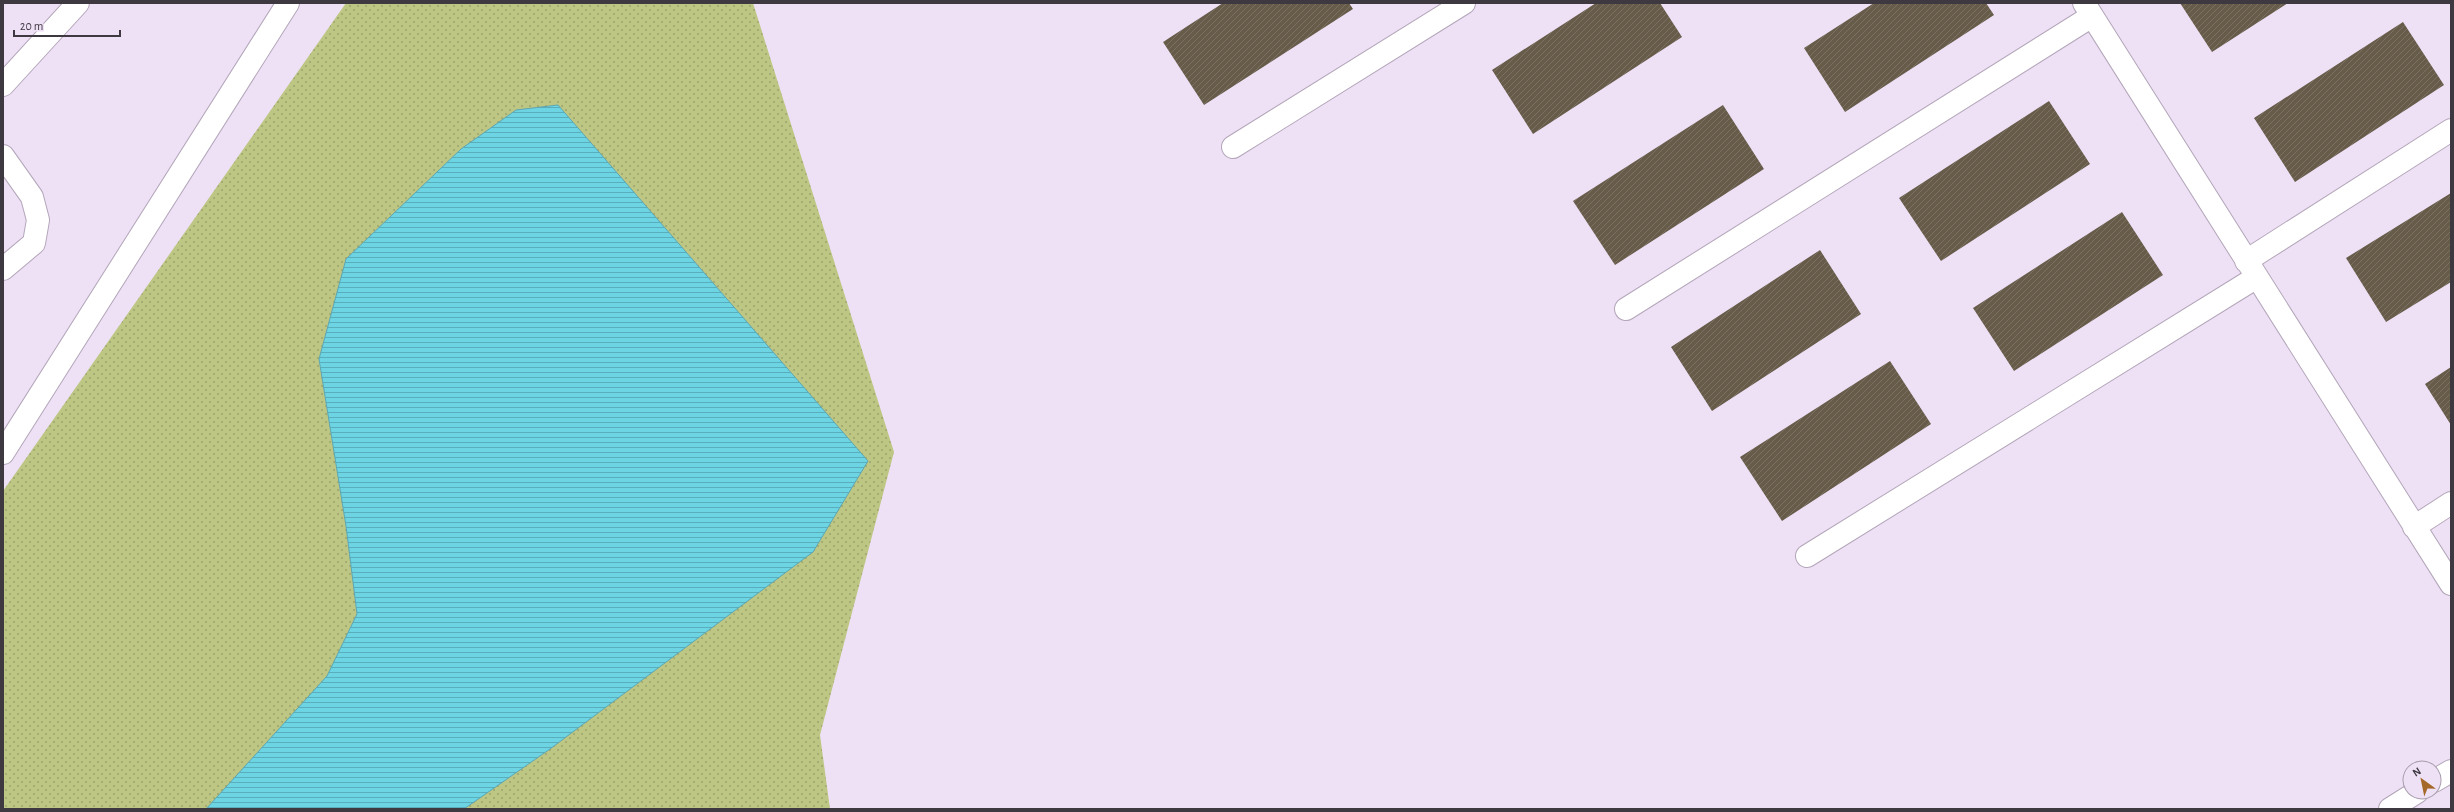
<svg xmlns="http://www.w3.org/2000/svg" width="2454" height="812" font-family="'Alegreya Sans',sans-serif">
<defs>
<pattern id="grass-dots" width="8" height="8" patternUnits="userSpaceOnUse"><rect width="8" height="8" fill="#bdc783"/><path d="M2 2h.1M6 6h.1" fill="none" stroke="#9ba36d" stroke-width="1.8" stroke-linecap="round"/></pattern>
<pattern id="water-rules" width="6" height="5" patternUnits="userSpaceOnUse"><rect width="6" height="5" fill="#6cd4e3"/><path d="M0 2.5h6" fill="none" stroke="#5aadba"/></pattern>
<pattern id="building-hatch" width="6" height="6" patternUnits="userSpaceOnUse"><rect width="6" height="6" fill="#675c4a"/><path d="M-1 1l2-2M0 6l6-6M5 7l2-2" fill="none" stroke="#7a7163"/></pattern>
</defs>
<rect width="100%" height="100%" fill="#eee0f5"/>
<path fill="url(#grass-dots)" d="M346,3h407l141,449 -74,283 10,74h-827v-318z"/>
<path fill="url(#water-rules)" stroke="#5ea6b2" d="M558,105l310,356 -55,91 -263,197 -86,60h-258l121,-133 30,-62 -11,-88 -27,-167 27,-100 115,-110 55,-39z"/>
<path fill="url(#building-hatch)" d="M1223,3h126l4,6 -149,96 -41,-63z
M1596,3h64l22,34 -149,97 -41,-64z
M1874,3h112l8,12 -149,97 -41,-64z
M2180,3h108l-76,49z
M2403,22l41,63 -149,97 -41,-64z
M2049,101l41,63 -149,97 -42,-63z
M1723,105l41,64 -149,96 -42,-64z
M2451,193v89l-65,40 -40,-64z
M2122,212l41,63 -149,96 -41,-63z
M1820,250l41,64 -149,97 -41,-64z
M1890,361l41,63 -149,97 -42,-64z
M2451,367v58l-26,-41z"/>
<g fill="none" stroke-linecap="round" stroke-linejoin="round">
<defs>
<path id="minor" d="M2084,3l367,581
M3,85l75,-82
M1233,147l231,-144
M3,156l29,41 6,23 -4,23 -31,26
M2246,261l205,-131
M1626,309l466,-293
M3,453l285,-450
M2414,527l37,-24
M1807,556l450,-279
M2434,781l17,-10
M2390,809l27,-17"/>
</defs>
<use href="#minor" stroke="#b3a6b9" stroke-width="24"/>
<use href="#minor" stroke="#fff" stroke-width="22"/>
</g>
<rect width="2454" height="812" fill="none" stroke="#3e3941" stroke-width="8"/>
<g transform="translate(2422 780) rotate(327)"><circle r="19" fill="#eee0f5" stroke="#a89dad"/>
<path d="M0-3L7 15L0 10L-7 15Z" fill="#a4692a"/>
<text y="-6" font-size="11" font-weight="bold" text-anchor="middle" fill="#3e3941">N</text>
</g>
<path d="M14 30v6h106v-6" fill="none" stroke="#3e3941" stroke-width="2"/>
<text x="20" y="30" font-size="12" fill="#3e3941" stroke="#eee0f5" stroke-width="3" paint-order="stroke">20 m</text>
</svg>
